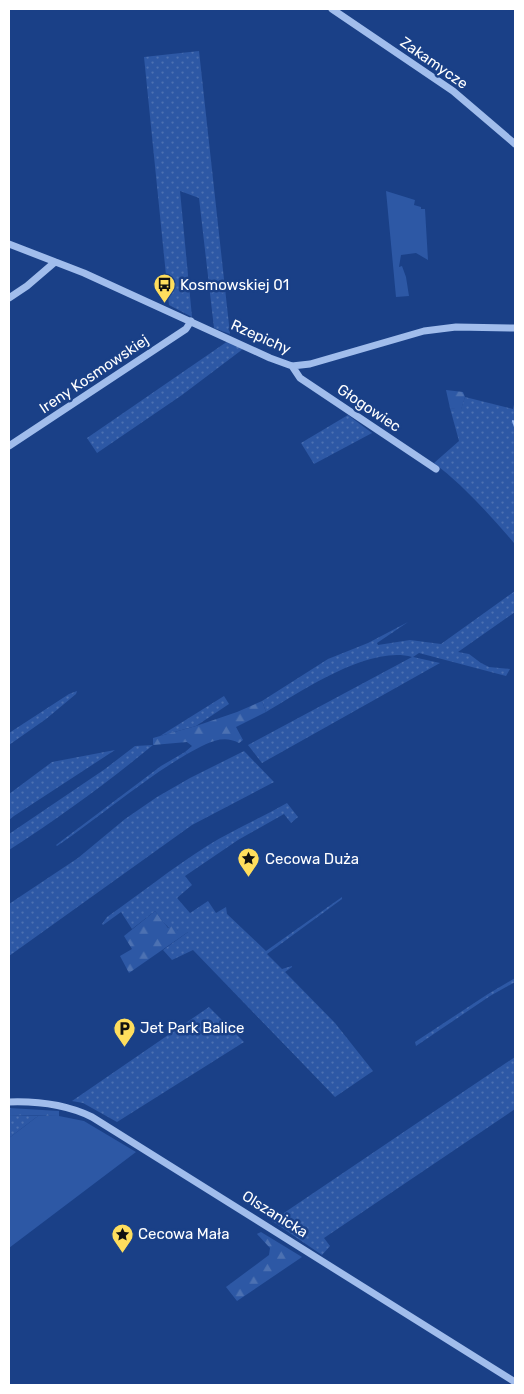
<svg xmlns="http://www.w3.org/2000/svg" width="524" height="1394" font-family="Rubik,sans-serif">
<defs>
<pattern id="grass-dots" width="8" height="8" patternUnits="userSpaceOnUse" patternTransform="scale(1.25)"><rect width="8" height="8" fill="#2d58a5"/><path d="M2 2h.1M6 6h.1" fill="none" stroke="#4c71b2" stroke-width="1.8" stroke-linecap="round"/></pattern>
<pattern id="forest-firs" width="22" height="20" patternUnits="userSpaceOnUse" patternTransform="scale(1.25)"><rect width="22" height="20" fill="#2d58a5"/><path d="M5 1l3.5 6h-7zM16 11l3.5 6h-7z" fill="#4c71b2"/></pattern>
</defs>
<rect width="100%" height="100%" fill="#1a4087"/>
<path fill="url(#grass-dots)" d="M199,51l31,283 -16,-6 -15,-130 -19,-7 12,126 -23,-12 -25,-248z
M228,341l15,8 -61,46 -85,58 -10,-15z
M465,397l48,12 2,-9v144c-25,-29 -51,-58 -81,-81l25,-22 -9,-33 11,1z
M348,415l24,18 -58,31 -13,-21z
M515,591v21l-57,40 11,2 12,9 8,4 21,2 -4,7 -87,-23 -6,4 27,6 -178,100 -14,-18 164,-88c-43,-12 -110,34 -146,55l-4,-11 66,-42 40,-16 40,-21 -31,21 1,2 32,-5 31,4z
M77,691l-1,3 -30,25 -37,26v-12l60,-39z
M224,696l5,8 -33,22 -36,10z
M153,745c-46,38 -94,73 -144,105v-16l96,-65 30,-23z
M115,750l-101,66 -5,4v-26l43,-32z
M244,751l30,31 -82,43 -183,131v-52l69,-46 47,-39 32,-22 33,-19z
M185,752l2,2c-46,27 -86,62 -130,92l-1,-1 105,-79z
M287,803l11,14 -7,6 -7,-9 -46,26 -53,36 7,9 -15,13 13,15 18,-12 8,12 10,-6 1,7 39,37 76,-54v2l-75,55 15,15 10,-3v1l-7,5 50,51 38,48 -38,26 -142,-147 -21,10 -9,-10 25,-18c-20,-1 -21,-5 -33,-21l-23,18 -11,-17 -18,13 -1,-1 5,-7c33,-23 65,-49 100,-71 26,-16 54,-28 80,-43z
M515,978v4l-25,14 -74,50 -1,-4 73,-48z
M209,1007l35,35 -127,80 -34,-19 -11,-2z
M515,1057v52l-191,129 6,8 -8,9 -50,-34z
M9,1115l29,1 -29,22z"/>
<path fill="url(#forest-firs)" d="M446,390l17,2 2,5 -4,13 -11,-2z
M262,701l4,11 -30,15 7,13 -4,3c-18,-10 -35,2 -52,11l-2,-2 7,-6 -5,-4 -34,3v-7l43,-12 41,-14z
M155,911l13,17 4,-2 6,5 8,-3 2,4 -59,41 -9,-17 12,-7 -8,-13z
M9,1108l50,3v5l-50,-1z
M261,1232l41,25 -65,44 -11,-14 43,-32 1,-7 -13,-14z"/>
<path fill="#2d58a5" d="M386,191l29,9 -1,5 7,2v2h4l3,51 -12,-7 -15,2 -2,12 3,-1 4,11 3,19 -13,1z
M38,1116h21l25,5 52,31 -127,96v-110z"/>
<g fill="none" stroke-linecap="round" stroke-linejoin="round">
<path stroke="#94b6ef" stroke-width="2" d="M513,421l2,6"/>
<path stroke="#a1bdec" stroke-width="7" d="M332,9l121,82 62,53
M9,244l75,29 186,85 22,8 18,-2 114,-33 32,-4 59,1
M9,298l18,-12 28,-24
M292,366l8,12 136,91
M9,446l177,-117 5,-8
M9,1102c29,-1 56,2 83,15l423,265"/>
</g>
<defs>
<symbol id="bus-pin" viewBox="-11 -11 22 30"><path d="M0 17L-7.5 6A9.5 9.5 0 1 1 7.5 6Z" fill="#ffde5d" stroke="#1a4087"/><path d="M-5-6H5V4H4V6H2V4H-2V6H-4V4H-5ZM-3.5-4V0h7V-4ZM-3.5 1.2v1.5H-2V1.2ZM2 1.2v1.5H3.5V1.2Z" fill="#111"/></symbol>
<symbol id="sight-pin" viewBox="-11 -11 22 30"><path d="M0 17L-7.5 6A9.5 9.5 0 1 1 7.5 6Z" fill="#ffde5d" stroke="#1a4087"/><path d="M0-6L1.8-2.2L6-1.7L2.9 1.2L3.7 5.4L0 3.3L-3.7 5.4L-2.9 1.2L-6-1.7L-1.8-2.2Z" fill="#111"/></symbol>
<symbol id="parking-pin" viewBox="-11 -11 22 30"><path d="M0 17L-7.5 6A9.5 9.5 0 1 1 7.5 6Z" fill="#ffde5d" stroke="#1a4087"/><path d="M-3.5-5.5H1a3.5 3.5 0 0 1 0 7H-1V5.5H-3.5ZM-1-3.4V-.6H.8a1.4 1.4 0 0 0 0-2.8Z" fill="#111"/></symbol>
</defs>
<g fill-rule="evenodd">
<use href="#bus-pin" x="152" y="272" width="25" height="34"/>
<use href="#sight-pin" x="236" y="846" width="25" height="34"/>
<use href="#parking-pin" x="112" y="1016" width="25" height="34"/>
<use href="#sight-pin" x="110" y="1222" width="25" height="34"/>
</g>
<g text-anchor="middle" stroke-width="5" stroke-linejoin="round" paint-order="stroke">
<g font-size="15" fill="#fff" stroke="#1a4087">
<text transform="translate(434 63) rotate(35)" y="5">Zakamycze</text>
<text transform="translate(261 337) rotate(24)" y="5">Rzepichy</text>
<text transform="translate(94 374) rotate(-34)" y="5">Ireny Kosmowskiej</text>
<text transform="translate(369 408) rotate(34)" y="5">Głogowiec</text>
<text transform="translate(275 1214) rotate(32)" y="5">Olszanicka</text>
</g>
<g font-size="15" fill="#fff" stroke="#1a4087" text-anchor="start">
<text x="180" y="290">Kosmowskiej 01</text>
<text x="265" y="864">Cecowa Duża</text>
<text x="140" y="1033">Jet Park Balice</text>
<text x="138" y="1239">Cecowa Mała</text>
</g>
</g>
<rect width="524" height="1394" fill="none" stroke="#ffffff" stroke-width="20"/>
</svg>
